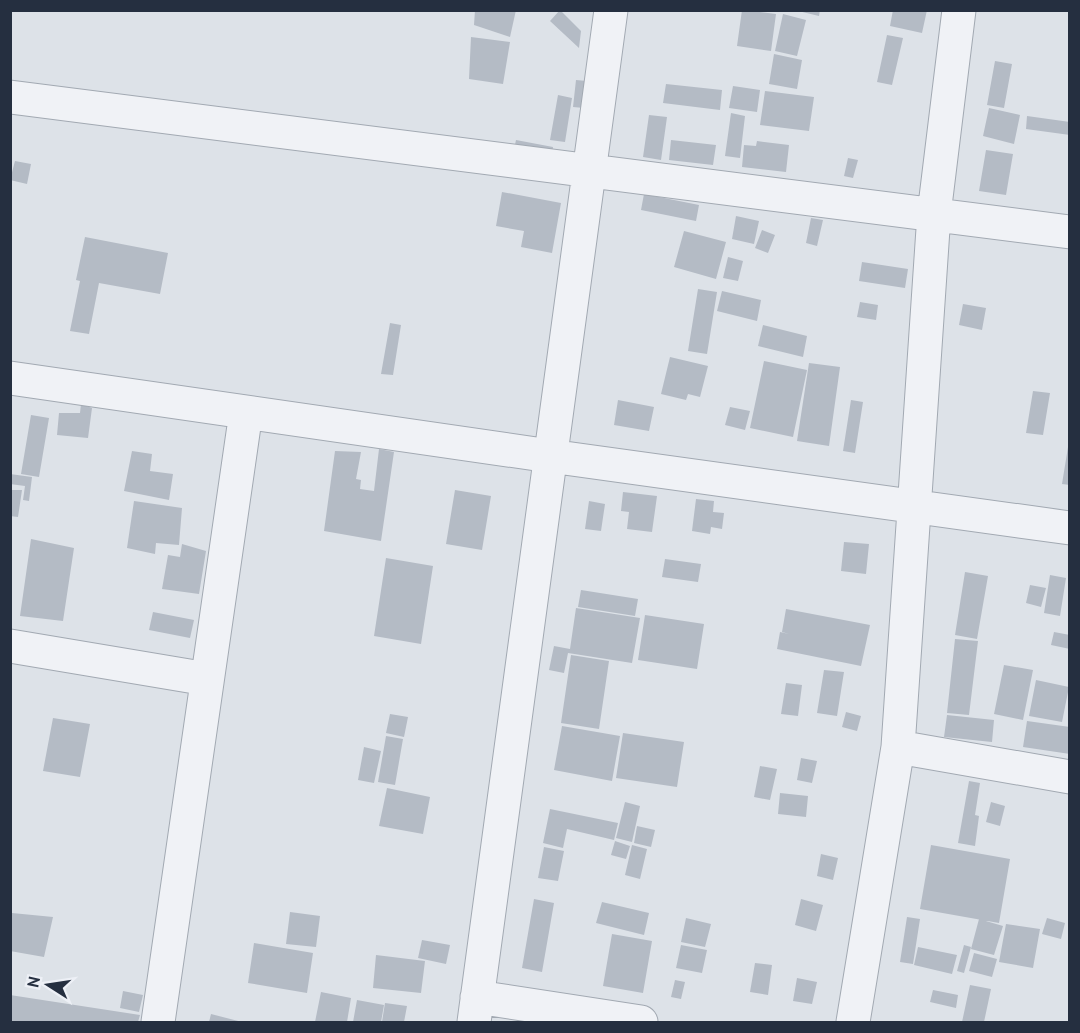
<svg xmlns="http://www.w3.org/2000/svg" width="1080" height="1033" font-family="'PT Sans',sans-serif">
<rect width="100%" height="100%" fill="#dde2e8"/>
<path fill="#b4bbc5" d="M475,10h41l-6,27 -36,-12z
M560,10l21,21 -2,17 -29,-27z
M742,10l34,4 -5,37 -34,-5z
M794,10h26l-1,6z
M893,10h34l-5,23 -32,-7z
M783,14l23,6 -9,36 -22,-5z
M887,35l16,3 -11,47 -15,-3z
M471,37l39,5 -7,42 -34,-5z
M774,54l28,6 -5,29 -28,-5z
M995,61l17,3 -8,44 -17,-3z
M576,80l11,1 -3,27 -11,-1z
M666,84l56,6 -2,20 -57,-7z
M733,86l27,4 -3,22 -28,-4z
M765,91l49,6 -5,34 -49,-6z
M558,95l14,3 -7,44 -15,-2z
M989,108l31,7 -6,29 -31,-8z
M731,113l14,3 -5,42 -15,-2z
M649,115l18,2 -6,43 -18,-3z
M1027,116l43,6v13l-44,-6z
M516,140l37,7 -2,14 -38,-7z
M671,140l45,5 -3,20 -44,-5z
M757,141l32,4 -3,27 -44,-5 2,-22 12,1z
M986,150l27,4 -7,41 -27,-4z
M848,158l10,2 -5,18 -9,-2z
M15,161l16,3 -4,20 -17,-4z
M502,192l59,11 -9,50 -31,-6 3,-16 -28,-5z
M644,194l55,11 -3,16 -55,-11z
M736,216l23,5 -5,23 -22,-5z
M811,218l12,2 -6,26 -11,-3z
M762,230l13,5 -7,18 -13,-5z
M684,231l42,11 -10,37 -42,-12z
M85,237l83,16 -8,41 -61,-11 -10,51 -19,-3 10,-50 -4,-1z
M728,257l15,4 -5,20 -15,-3z
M862,262l46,7 -3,19 -46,-7z
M698,289l19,3 -10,62 -19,-3z
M722,291l39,9 -4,21 -40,-10z
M860,302l18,3 -2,15 -19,-3z
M963,304l23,4 -4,22 -23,-5z
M390,323l11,2 -8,50 -12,-1z
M763,325l44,11 -4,21 -45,-11z
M670,357l38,9 -8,31 -12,-3 -2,6 -25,-6z
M764,361l43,9 -14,67 -43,-9z
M809,363l31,4 -11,79 -32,-5z
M1033,391l17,2 -7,42 -17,-2z
M618,400l36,7 -5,24 -35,-6z
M851,400l12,2 -8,51 -12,-2z
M81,404l11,4 -4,30 -31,-3 2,-22h21z
M730,407l20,4 -5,19 -20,-5z
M31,415l18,3 -10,59 -18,-3z
M1068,447h2v38l-8,-1z
M379,449l15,3 -13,89 -57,-10 11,-80 26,1 -5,27 5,1 -1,9 14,2z
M132,451l20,3 -2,17 23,3 -4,26 -45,-9z
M10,474l22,3 -3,24 -6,-1 2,-14 -15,-2z
M10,490h12l-4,27 -8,-1z
M455,490l36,6 -9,54 -36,-6z
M623,492l34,4 -5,36 -25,-3 2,-17 -8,-1z
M696,499l18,2 -1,11 11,1 -2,16 -11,-2 -1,7 -18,-3z
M134,501l48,7 -3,37 -23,-2 -1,11 -28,-6z
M589,501l16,3 -4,27 -16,-2z
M31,539l43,9 -11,73 -43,-5z
M844,542l25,2 -3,30 -25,-3z
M182,544l24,7 -7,43 -37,-5 6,-34 12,2z
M386,558l47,8 -12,78 -47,-8z
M665,559l36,5 -3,18 -36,-5z
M965,572l23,4 -11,63 -22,-4z
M1050,575l16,3 -6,38 -16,-3z
M1030,585l16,3 -5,19 -15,-4z
M581,590l57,9 -3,17 -57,-9z
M576,608l64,10 -8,45 -64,-10 -4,20 -15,-3 5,-24 16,3z
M786,609l84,16 -9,41 -84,-17 3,-17 9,2 -7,-2z
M153,612l41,8 -4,18 -41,-8z
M645,615l59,9 -7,45 -59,-9z
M1054,632l16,3v14l-19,-4z
M955,639l23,2 -9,74 -22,-2z
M571,655l38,6 -10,68 -38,-6z
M1004,665l29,5 -10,50 -29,-6z
M824,670l20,2 -7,44 -20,-3z
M1036,680l33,7 -7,35 -33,-6z
M786,683l16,2 -4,31 -17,-2z
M846,712l15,4 -4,15 -15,-4z
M390,714l18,3 -4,20 -18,-4z
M947,715l47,5 -2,22 -48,-5z
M53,718l37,6 -10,53 -37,-6z
M1027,721l43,6v27l-47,-7z
M562,726l58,10 -8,45 -58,-11z
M623,733l61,9 -7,45 -61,-9z
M386,736l17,3 -8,46 -17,-3z
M364,747l17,4 -7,32 -16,-3z
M801,758l16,3 -5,22 -15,-3z
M760,766l17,3 -7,31 -16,-3z
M969,781l11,2 -5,32 4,1 -4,30 -17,-3z
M387,788l43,9 -7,37 -44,-8z
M780,793l28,3 -2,21 -28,-3z
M625,802l15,4 -8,36 -16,-4z
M991,802l14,4 -5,20 -14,-4z
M550,809l68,14 -4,17 -47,-11 -4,19 -20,-5z
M637,826l18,4 -4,17 -17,-4z
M615,841l15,5 -4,13 -15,-4z
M632,845l15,4 -7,30 -15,-4z
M931,845l79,14 -11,64 -79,-14z
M544,847l20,4 -6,30 -20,-3z
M821,854l17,4 -5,22 -16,-4z
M534,899l20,4 -12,69 -20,-4z
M801,899l22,6 -7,26 -21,-6z
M602,902l47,11 -5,22 -48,-12z
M290,912l30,4 -4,31 -30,-3z
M12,913l41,4 -9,40 -34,-6z
M907,917l13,2 -7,45 -13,-2z
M686,918l25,6 -6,23 -24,-5z
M1047,918l18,5 -4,16 -19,-5z
M979,919l24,7 -9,29 -23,-6z
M1006,924l34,5 -7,39 -34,-6z
M612,934l40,7 -9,52 -40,-7z
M422,940l28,5 -4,19 -28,-6z
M254,943l59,10 -6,40 -59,-10z
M681,945l26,5 -5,23 -26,-5z
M964,945l7,2 -7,26 -7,-2z
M918,947l39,8 -5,19 -38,-9z
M974,953l23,6 -5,18 -23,-6z
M376,955l49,6 -4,32 -48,-5z
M755,963l17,2 -4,30 -18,-3z
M797,978l20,4 -5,22 -19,-3z
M675,980l10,2 -4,17 -10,-2z
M970,985l21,4 -7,33h-22z
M933,990l25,5 -2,13 -26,-6z
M123,991l20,4 -4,17 -19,-4z
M321,992l30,6 -4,24h-32z
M10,995l130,20 -2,7h-128z
M357,1000l27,5 -3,17h-28z
M385,1003l22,3 -3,16h-22z
M211,1014l31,8h-33z"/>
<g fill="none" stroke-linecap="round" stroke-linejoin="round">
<defs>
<path id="street" d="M10,97l1060,135
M10,378l540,78 520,72
M10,646l197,33
M898,747l172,30
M477,997l164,25
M158,1022l88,-610
M474,1022l137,-1012
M853,1022l45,-275 36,-533 25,-204"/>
</defs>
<use href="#street" stroke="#a2a9b2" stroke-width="35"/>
<use href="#street" stroke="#f0f2f6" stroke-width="33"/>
</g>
<rect width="1080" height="1033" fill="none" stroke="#252f40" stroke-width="24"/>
<g transform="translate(48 985) rotate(282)" stroke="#edf0f6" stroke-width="4.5" paint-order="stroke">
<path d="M0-4.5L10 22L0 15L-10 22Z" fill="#252f40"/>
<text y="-9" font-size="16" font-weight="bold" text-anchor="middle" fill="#252f40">N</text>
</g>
</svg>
